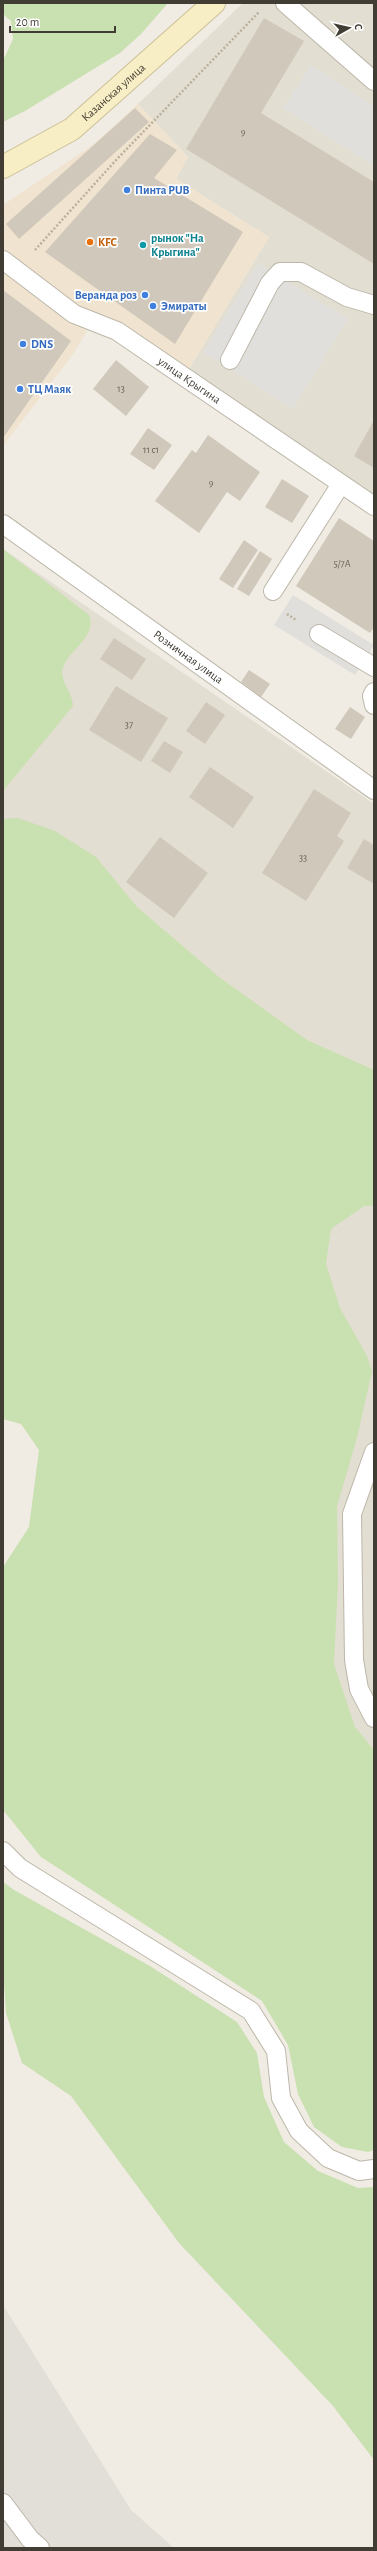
<svg xmlns="http://www.w3.org/2000/svg" width="377" height="2551" font-family="'Alegreya Sans',sans-serif">
<rect width="100%" height="100%" fill="#f0ece3"/>
<path fill="#e3ded2" d="M243,3h131v495l-188,-124 83,-137 -93,-58 12,-22 -50,-53z
M3,549l371,255v952l-228,-297 -143,-334z"/>
<path fill="#f0e4d0" d="M138,104l50,53 -12,22 93,58 -83,137 -91,-57 -21,36 -71,93v-241l91,-61z"/>
<path fill="#e2ded8" d="M3,2305l128,205 43,38h-171z"/>
<path fill="#c9e0b0" d="M3,3h165l-27,31 -21,19 -95,58 -22,11v-61l10,-22 -2,-18 -8,-7z
M3,549l86,66c8,21 -17,33 -25,50 -7,15 9,27 9,41l-70,85z
M18,818l37,13 41,26 41,50 82,70 88,63 67,30v136h-10l-33,23 -5,35 14,44 27,48 5,15 -15,67 -20,68 1,77 -4,81 21,63 19,23v400l-6,2 -26,-5 -28,-20 -16,-33 -10,-49 -26,-44 -221,-144 -38,-47v-243l26,-40 10,-77 -18,-26 -18,-5v-600z
M3,1882l11,8 136,76 87,56 20,31 7,44 20,45 34,29 40,17 16,-1v273l-41,-54 -154,-163 -108,-147 -49,-33 -16,-50 -3,-46z"/>
<path fill="#e1dfdb" d="M311,65l63,41v60l-91,-58z
M258,263l90,56 -55,90 -90,-57z
M293,595l81,50 -19,30 -81,-50z"/>
<path fill="#d0c8ba" d="M264,18l40,23 -43,72 113,69v82l-188,-115z
M135,108l14,14 -130,117 -13,-15z
M150,134l27,16 -23,28 89,54 -68,112 -130,-92z
M3,290l68,51 -68,97z
M116,360l33,27 -23,29 -33,-27z
M374,420v48l-20,-12z
M148,428l24,17 -18,25 -24,-16z
M208,435l52,37 -20,29 -13,-9 -28,41 -44,-32 37,-51 4,3z
M282,479l27,17 -17,27 -27,-16z
M339,518l35,23v86l-4,6 -74,-47z
M244,540l14,10 -25,38 -14,-9z
M260,551l12,8 -23,37 -12,-7z
M114,638l32,21 -14,21 -32,-21z
M249,670l21,14 -9,13 -20,-15z
M116,686l52,32 -27,44 -52,-32z
M206,702l19,13 -20,29 -19,-13z
M350,707l15,10 -14,22 -16,-10z
M164,741l19,11 -13,21 -19,-12z
M210,767l44,30 -21,31 -44,-31z
M314,789l37,24 -14,23 7,5 -38,60 -44,-28z
M160,837l48,36 -34,45 -48,-36z
M364,839l10,6v39l-27,-16z"/>
<g fill="none" stroke-linecap="round" stroke-linejoin="round">
<defs>
<g id="service">
<path d="M285,3l89,78"/>
<path id="s1" d="M3,260l71,54 43,17 257,175"/>
<path d="M230,360l40,-77 10,-11h21l46,25 27,8"/>
<path id="s2" d="M3,524l371,266"/>
<path d="M273,591l68,-107"/>
<path d="M319,634l55,33"/>
<path d="M374,692l-2,4 2,9"/>
<path d="M374,1452l-22,62 2,146 5,29 15,29"/>
<path d="M3,1851l17,17 231,143 25,40 5,47 18,33 29,27 31,13 15,-2"/>
<path d="M3,2503l27,36 10,9"/>
</g>
<g id="secondary">
<path id="s3" d="M3,167l69,-38 142,-126"/>
</g>
</defs>
<use href="#service" stroke="#bdb7aa" stroke-width="20"/>
<use href="#secondary" stroke="#cbc097" stroke-width="24"/>
<path stroke="#bab09a" stroke-width="2.5" stroke-dasharray="2 2" stroke-linecap="butt" d="M35,250l82,-91 142,-147
M287,614l9,6"/>
<use href="#service" stroke="#fff" stroke-width="18"/>
<use href="#secondary" stroke="#f8eec5" stroke-width="22"/>
</g>
<g fill="#3f7fe0" stroke="#fff" stroke-width="1.5">
<circle cx="127" cy="190" r="4"/>
<circle cx="145" cy="295" r="4"/>
<circle cx="153" cy="306" r="4"/>
<circle cx="23" cy="344" r="4"/>
<circle cx="20" cy="389" r="4"/>
</g>
<circle fill="#e8710a" stroke="#fff" stroke-width="1.5" cx="90" cy="242" r="4"/>
<circle fill="#0f9aa8" stroke="#fff" stroke-width="1.5" cx="143" cy="245" r="4"/>
<g text-anchor="middle" stroke-width="3.5" stroke-linejoin="round" paint-order="stroke">
<g font-size="10" fill="#655f56">
<text x="243" y="135">9</text>
<text x="121" y="392">13</text>
<text x="151" y="453">11 с1</text>
<text x="211" y="486">9</text>
<text x="342" y="567">5/7А</text>
<text x="129" y="728">37</text>
<text x="303" y="861">33</text>
</g>
<g font-size="12" fill="#413c34" stroke="#fff">
<text dy="4" stroke="none"><textPath href="#s3" startOffset="134">Казанская улица</textPath></text>
<text dy="4" stroke="none"><textPath href="#s1" startOffset="223">улица Крыгина</textPath></text>
<text dy="4" stroke="none"><textPath href="#s2" startOffset="228">Розничная улица</textPath></text>
</g>
<g font-size="12" font-weight="bold" fill="#366cbe" stroke="#fff" text-anchor="start">
<text x="135" y="194">Пинта PUB</text>
<text x="137" y="299" text-anchor="end">Веранда роз</text>
<text x="161" y="310">Эмираты</text>
<text x="31" y="348">DNS</text>
<text x="28" y="393">ТЦ Маяк</text>
</g>
<g font-size="12" font-weight="bold" fill="#0d838f" stroke="#fff" text-anchor="start">
<text x="151" y="242">рынок "На<tspan x="151" dy="14">Крыгина"</tspan></text>
</g>
<g font-size="12" font-weight="bold" fill="#c56008" stroke="#fff" text-anchor="start">
<text x="98" y="246">KFC</text>
</g>
</g>
<rect width="377" height="2551" fill="none" stroke="#413c34" stroke-width="8"/>
<g transform="translate(349 28) rotate(82)" stroke="#ffffff" stroke-width="3" paint-order="stroke">
<path d="M0-3L7 15L0 10L-7 15Z" fill="#413c34"/>
<text y="-6" font-size="11" font-weight="bold" text-anchor="middle" fill="#413c34">С</text>
</g>
<path d="M10 26v6h105v-6" fill="none" stroke="#413c34" stroke-width="2"/>
<text x="16" y="26" font-size="12" fill="#413c34" stroke="#ffffff" stroke-width="3" paint-order="stroke">20 m</text>
</svg>
